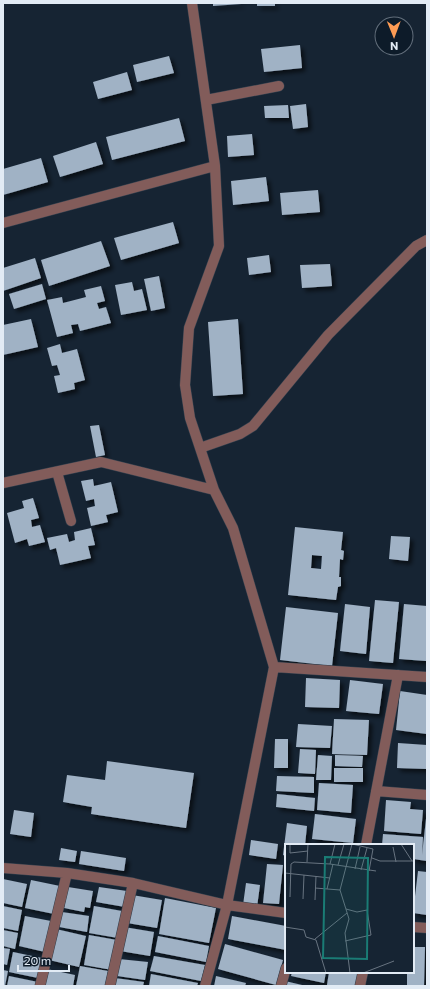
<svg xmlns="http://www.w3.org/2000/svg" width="430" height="989" font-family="Commissioner,sans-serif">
<defs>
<filter id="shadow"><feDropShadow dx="3.5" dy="3.5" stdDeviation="2" flood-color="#0009"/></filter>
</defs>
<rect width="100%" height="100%" fill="#162433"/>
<path fill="#a0b2c5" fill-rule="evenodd" filter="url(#shadow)" d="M213,3h28v1l-28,2z
M257,3h18v3h-18z
M300,45l2,23 -38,4 -3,-23z
M169,56l5,17 -37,9 -4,-17z
M127,72l5,18 -34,9 -5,-17z
M306,104l2,23 -15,2 -3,-23z
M288,105l1,13h-24l-1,-12z
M179,118l6,23 -73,19 -6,-23z
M252,134l2,21 -26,2 -1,-21z
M96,142l7,22 -43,13 -7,-21z
M41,158l7,24 -45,13v-26z
M266,177l3,24 -36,4 -2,-24z
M318,190l2,22 -38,3 -2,-22z
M173,222l6,21 -58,17 -7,-22z
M101,241l9,25 -61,20 -8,-26z
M269,255l2,17 -22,3 -2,-17z
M35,258l6,20 -38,13v-23z
M330,264l2,22 -30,2 -2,-23z
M159,276l6,32 -14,3 -7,-32z
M132,282l2,9 8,-2 5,21 -26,5 -6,-30z
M42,284l4,15 -32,10 -5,-15z
M101,286l4,15 -8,2 2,6 7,-2 5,16 -31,8 -2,-7 -7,1 2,8 -16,4 -10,-37 15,-3 1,6 23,-6 -2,-7z
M31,319l7,28 -35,8v-30z
M238,319l5,75 -30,2 -5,-74z
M60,344l2,9 15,-4 8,31 -11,3 1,6 -17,4 -4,-17 6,-1 -3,-10 -5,1 -5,-18z
M99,425l6,30 -9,2 -6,-31z
M93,479l1,7 17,-4 7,30 -12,3 2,7 -17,4 -4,-18 8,-2 -1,-7 -8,2 -5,-20z
M33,498l6,20 -8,2 1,7 8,-2 5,17 -16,4 -2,-7 -12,4 -8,-30 17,-5 -2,-7z
M295,527l48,5 -2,18 3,1 -1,9 -3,-1 -1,18h2v9l-3,1 -2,13 -48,-5zM312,555l10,1 -1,13 -10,-1z
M91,528l4,17 -7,1 3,12 -31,7 -4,-17 -6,2 -3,-12 20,-4 2,8 6,-2 -1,-8z
M391,536l19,1 -2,24 -19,-2z
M375,600l24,2 -6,61 -24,-2z
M345,604l25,3 -4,47 -26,-3z
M404,604l23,2v40l-1,15 -27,-2z
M286,607l52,6 -6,53 -52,-6z
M306,678l34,2 -1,28 -34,-1z
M350,680l33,4 -4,30 -33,-3z
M400,691l27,4v39l-31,-4z
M334,719l35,1 -2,35 -35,-1z
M298,724l34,2 -2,22 -34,-1z
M275,739h13v29h-14z
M398,743l29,2v24l-30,-1z
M300,749l16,1 -1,24 -17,-1z
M318,755l14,1 -1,24h-15z
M335,755l28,1 -1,11 -27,-1z
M107,761l87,12 -8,55 -95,-14 1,-7 -29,-5 4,-27 38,5z
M334,768h29v14h-29z
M277,776l37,1v16l-38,-2z
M319,783l34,2 -2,28 -34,-3z
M277,794l38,4 -1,13 -38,-4z
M386,800l25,2 -1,7 13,1 -2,24 -37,-3z
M14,810l20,3 -3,24 -21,-3z
M315,814l41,5 -3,24 -41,-4z
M426,819h1v42l-14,-2v-14h-31l1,-11 40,3 -1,18z
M287,823l20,3 -2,19h-19v11l-3,-1z
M251,840l27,4 -2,15 -27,-4z
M61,848l16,3 -2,11 -16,-2z
M81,851l45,7 -2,13 -45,-7z
M267,864l16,1 -4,39 -16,-1z
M418,871l9,1v43l-14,-2z
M3,879l24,5 -5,23 -19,-4z
M31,880l29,6 -6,28 -29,-6z
M246,883l14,2 -3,22 -14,-2z
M68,887l25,4 -3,17 -5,-1 -1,5 -20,-4z
M99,887l28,4 -2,16 -29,-5z
M132,895l30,5 -5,28 -30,-5z
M165,898l51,10 -7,35 -50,-9z
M3,906l19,4 -4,21 -15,-3z
M94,906l28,5 -4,27 -29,-5z
M62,912l27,4 -2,16 -28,-5z
M25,916l26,5 -6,31 -26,-6z
M232,916l54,10v24l-58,-11z
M124,927l30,5 -4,24 -30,-5z
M56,929l30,7 -7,31 -30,-7z
M3,930l15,3 -3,16 -12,-3z
M89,935l28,5 -5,30 -28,-5z
M158,936l51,10 -3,16 -51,-10z
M225,944l58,16 -7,25 -58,-16z
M413,947h12l-1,39h-17v-14h6z
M3,948l7,1 -3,16 -4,-1z
M13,952l29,6 -4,20 -29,-6z
M154,956l51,9 -4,16 -51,-10z
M119,959l29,3 -3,18 -28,-4z
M80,966l28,5 -3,15h-29z
M47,969l28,6 -2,11h-29z
M3,970l5,1 -3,15h-2z
M292,972h34l-2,11 -33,-7z
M329,972h33l-3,14 -32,-1z
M151,974l47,9 -1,3h-48z
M9,976l29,6 -1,4h-30z
M216,976l30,7 -1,3h-31z
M115,978l29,4 -1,4h-29z
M285,981l17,4v1h-18z"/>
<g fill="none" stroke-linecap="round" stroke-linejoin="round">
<defs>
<path id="street" d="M192,3l23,163 4,80 -30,82 -4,57 5,33 24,72 19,38 41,139 -47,238 -22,81
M206,100l73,-14
M3,223l212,-57
M200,448l40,-14 13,-8 75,-91 88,-89 11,-6
M57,472l14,49
M3,483l98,-21 113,28
M274,667l153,10
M376,791l51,4
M366,845l32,-170
M3,868l64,5 66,10 94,22 59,8
M413,927l14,1
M40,986l27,-113
M110,986l23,-103
M281,986l5,-18
M360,986l3,-14"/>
</defs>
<use href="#street" stroke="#33404e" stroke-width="11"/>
<use href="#street" stroke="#825c5a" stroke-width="10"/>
</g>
<g transform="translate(285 844)">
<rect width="129" height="129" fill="#162433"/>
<path fill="none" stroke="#687481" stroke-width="1" d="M5,0v9l18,-2M67,0l21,5 -4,22M116,0l11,17M108,3l3,15M87,14l8,3h34M22,18l1,-18M45,20l5,-20M53,21l6,-21M70,25l5,-22M76,26l6,-22M0,29l45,5M30,44l25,2M42,45l6,-25M5,53l1,-33 3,-2 36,2 46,7M18,55l1,-24M30,56l1,-24M0,83l19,3 2,7 10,3 10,33M30,95l32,-26M60,97l26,-6 -4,-25 -10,2 -11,-3M65,129l-5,-40 4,-14 -9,-29 12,-46M78,129l31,-12"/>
<path fill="#1a7c75" fill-opacity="0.15" stroke="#1a7c75" stroke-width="2" d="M40,13l43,1 -1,101 -44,-1z"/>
<rect width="129" height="129" fill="none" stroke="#e2ebf5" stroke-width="2"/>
</g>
<rect width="430" height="989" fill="none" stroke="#e2ebf5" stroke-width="8"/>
<g transform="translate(394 36) rotate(179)"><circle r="19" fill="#0d1b29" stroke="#626e7b"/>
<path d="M0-3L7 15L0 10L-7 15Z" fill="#fd9c55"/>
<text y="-6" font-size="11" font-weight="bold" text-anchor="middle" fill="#e2ebf5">N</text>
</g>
<path d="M18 965v6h51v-6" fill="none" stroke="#e2ebf5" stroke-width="2"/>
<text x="24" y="965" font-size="12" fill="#e2ebf5" stroke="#0d1b29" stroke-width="3" paint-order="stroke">20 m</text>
</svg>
